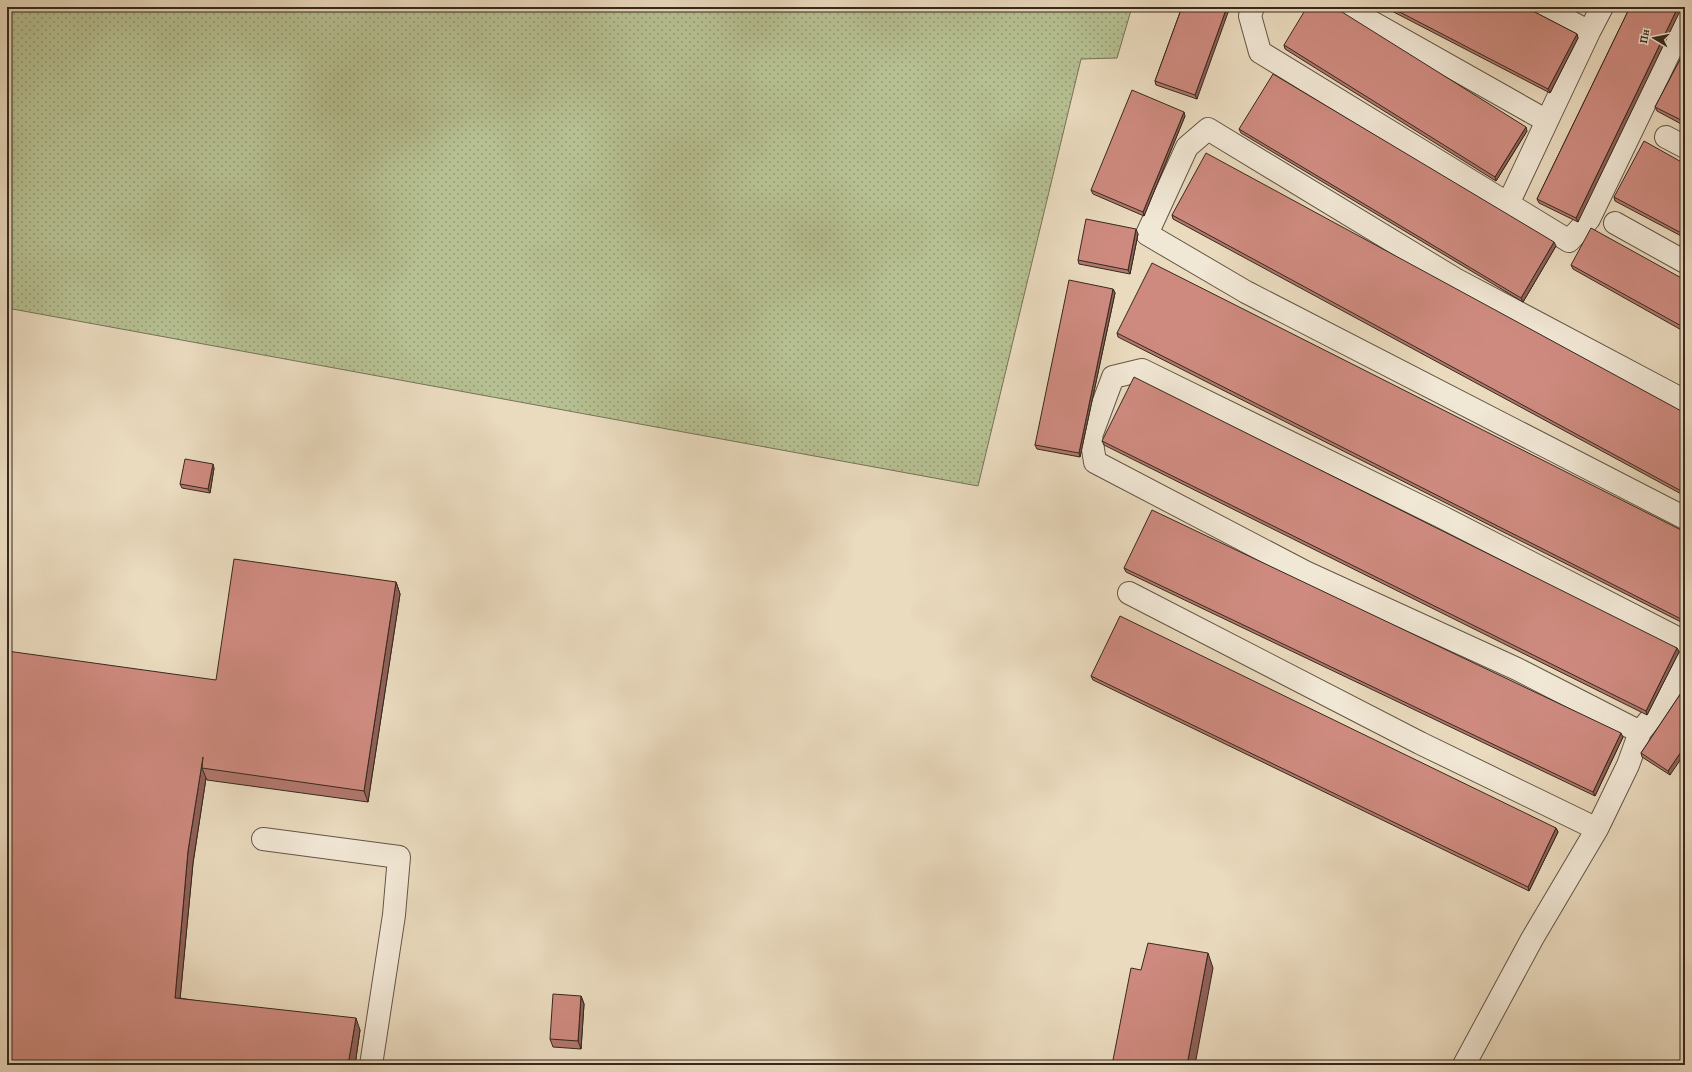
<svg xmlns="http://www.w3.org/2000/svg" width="1692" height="1072" font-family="Alegreya,serif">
<defs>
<pattern id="garden-dots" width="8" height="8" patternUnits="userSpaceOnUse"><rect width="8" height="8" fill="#b6c092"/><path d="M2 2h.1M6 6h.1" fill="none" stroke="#959c77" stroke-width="1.8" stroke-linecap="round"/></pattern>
</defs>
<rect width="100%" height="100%" fill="#eadabe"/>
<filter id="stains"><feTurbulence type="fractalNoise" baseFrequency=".005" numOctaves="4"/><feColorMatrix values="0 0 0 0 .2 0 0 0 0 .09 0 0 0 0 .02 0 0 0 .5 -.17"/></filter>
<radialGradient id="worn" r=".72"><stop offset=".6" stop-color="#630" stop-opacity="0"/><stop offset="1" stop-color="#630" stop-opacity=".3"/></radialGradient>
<path fill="url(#garden-dots)" stroke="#767458" d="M7,7h1125l-15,51 -36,1 -103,427 -971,-178z"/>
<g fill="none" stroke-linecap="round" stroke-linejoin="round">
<defs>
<path id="minor" d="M1253,7l-3,9 10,36 309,189 20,-22 96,-199
M1345,7l202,114 -39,83
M1544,7l45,25 -42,89
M1589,32l13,-25
M1666,137l19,10
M1615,223l70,39
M1685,401l-230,-122 -247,-150 -21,18 -40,87 99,58 439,226
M1129,593l291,150 177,86
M1640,732l-123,-63 -212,-97 -210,-110 -4,-26 22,-59 29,-7 300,147 243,125
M263,839l136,18 -5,58 -23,150
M1464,1065l68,-126 65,-110 31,-64 12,-33 24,-30 21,-40"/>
</defs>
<use href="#minor" stroke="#635546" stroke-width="24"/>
<use href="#minor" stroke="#f1e7d5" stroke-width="22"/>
</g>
<path fill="#b1776d" stroke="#36291e" d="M1182,7l15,92 -41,-14 -1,-4z
M1384,7h141l52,27 1,4 -28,55z
M1630,7l-52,215 -39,-19 -2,-4z
M1284,45l243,86 -31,50 -211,-132z
M1685,50v76l-28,-15 -2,-4z
M1185,116l-41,100 -51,-22 -2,-4z
M1239,129l317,117 -33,56 -282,-169z
M1685,164v74l-70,-37 -1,-4z
M1172,215l513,198v83l-512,-277z
M1138,234l-8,40 -51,-10 -1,-4z
M1571,265l114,15v52l-112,-63z
M1113,289l2,4 -35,164 -43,-8 -2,-4z
M1117,333l568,199v92l-567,-287z
M1102,441l575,207 2,4 -32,63 -543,-270z
M214,468l-4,25 -28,-5 -2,-4z
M1124,568l499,169 -28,59 -469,-224z
M396,582l4,12 -32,208 -161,-22 -1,-2 -13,85 -13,135 180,32 -5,35h-348l209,-385z
M1091,676l465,152 2,4 -29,59 -436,-211z
M1685,687l-15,88 -28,-18 -1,-4z
M581,996l3,8 -3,45 -28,-2 -3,-8z"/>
<path fill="#906159" stroke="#36291e" d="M1227,7h3l-33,92 -2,-4z
M1678,7h4l-104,215 -2,-4z
M1577,34l1,4 -28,55 -2,-4z
M1184,112l1,4 -41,100 -1,-4z
M1526,127l1,4 -31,50 -1,-4z
M1136,229l2,5 -8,40 -2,-4z
M1554,242l2,4 -33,56 -2,-4z
M1113,289l2,4 -35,164 -1,-4z
M213,464l1,4 -4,25 -2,-4z
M396,582l4,12 -32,208 -4,-11z
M1677,648l2,4 -32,63 -1,-4z
M1621,733l2,4 -28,59 -2,-4z
M1685,746v7l-15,22 -2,-4z
M203,757l-1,11 4,10 -13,85 -14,147 -4,-12 13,-147z
M1556,828l2,4 -29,59 -1,-4z
M1208,953l5,15 -18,97h-8z
M581,996l3,8 -3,45 -3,-8z
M356,1018l4,12 -5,35h-7z"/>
<path fill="#ce8a7f" stroke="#36291e" d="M1182,7h45l-32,88 -40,-14z
M1307,7h27l192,120 -31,50 -211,-132z
M1390,7h135l52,27 -29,55z
M1630,7h48l-102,211 -39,-19z
M1685,50v72l-30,-15z
M1273,74l281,168 -33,56 -282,-169z
M1132,90l52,22 -41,100 -52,-22z
M1644,141l41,23v71l-71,-38z
M1206,153l479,260v80l-513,-278z
M1086,219l50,10 -8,41 -50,-10z
M1591,228l94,52v48l-114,-63z
M1152,263l533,269v89l-568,-288z
M1069,280l44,9 -34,164 -44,-8z
M1134,377l543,271 -31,63 -544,-270z
M185,459l28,5 -5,25 -28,-5z
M1152,510l469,223 -28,59 -469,-224z
M234,559l162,23 -32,209 -162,-23 1,-11 -15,94 -13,147 181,20 -8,47h-341v-414l209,29z
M1120,616l436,212 -28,59 -437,-211z
M1685,687v59l-17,25 -27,-18z
M1148,943l60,10 -21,112h-75l19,-97 10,2z
M553,994l28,2 -3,45 -28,-2z"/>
<rect width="1692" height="1072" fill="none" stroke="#eadabe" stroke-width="24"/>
<rect x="8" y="8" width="1676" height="1056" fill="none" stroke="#36291e" stroke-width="2"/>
<rect x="12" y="12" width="1668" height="1048" fill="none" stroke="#36291e"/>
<g transform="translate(1654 38) rotate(280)" stroke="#f1e7d5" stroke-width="3" paint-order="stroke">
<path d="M0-3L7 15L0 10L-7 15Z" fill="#36291e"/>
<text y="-6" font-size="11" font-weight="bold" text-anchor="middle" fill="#36291e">Пн</text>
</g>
<rect width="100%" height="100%" filter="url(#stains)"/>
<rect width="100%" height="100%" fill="url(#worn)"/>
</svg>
